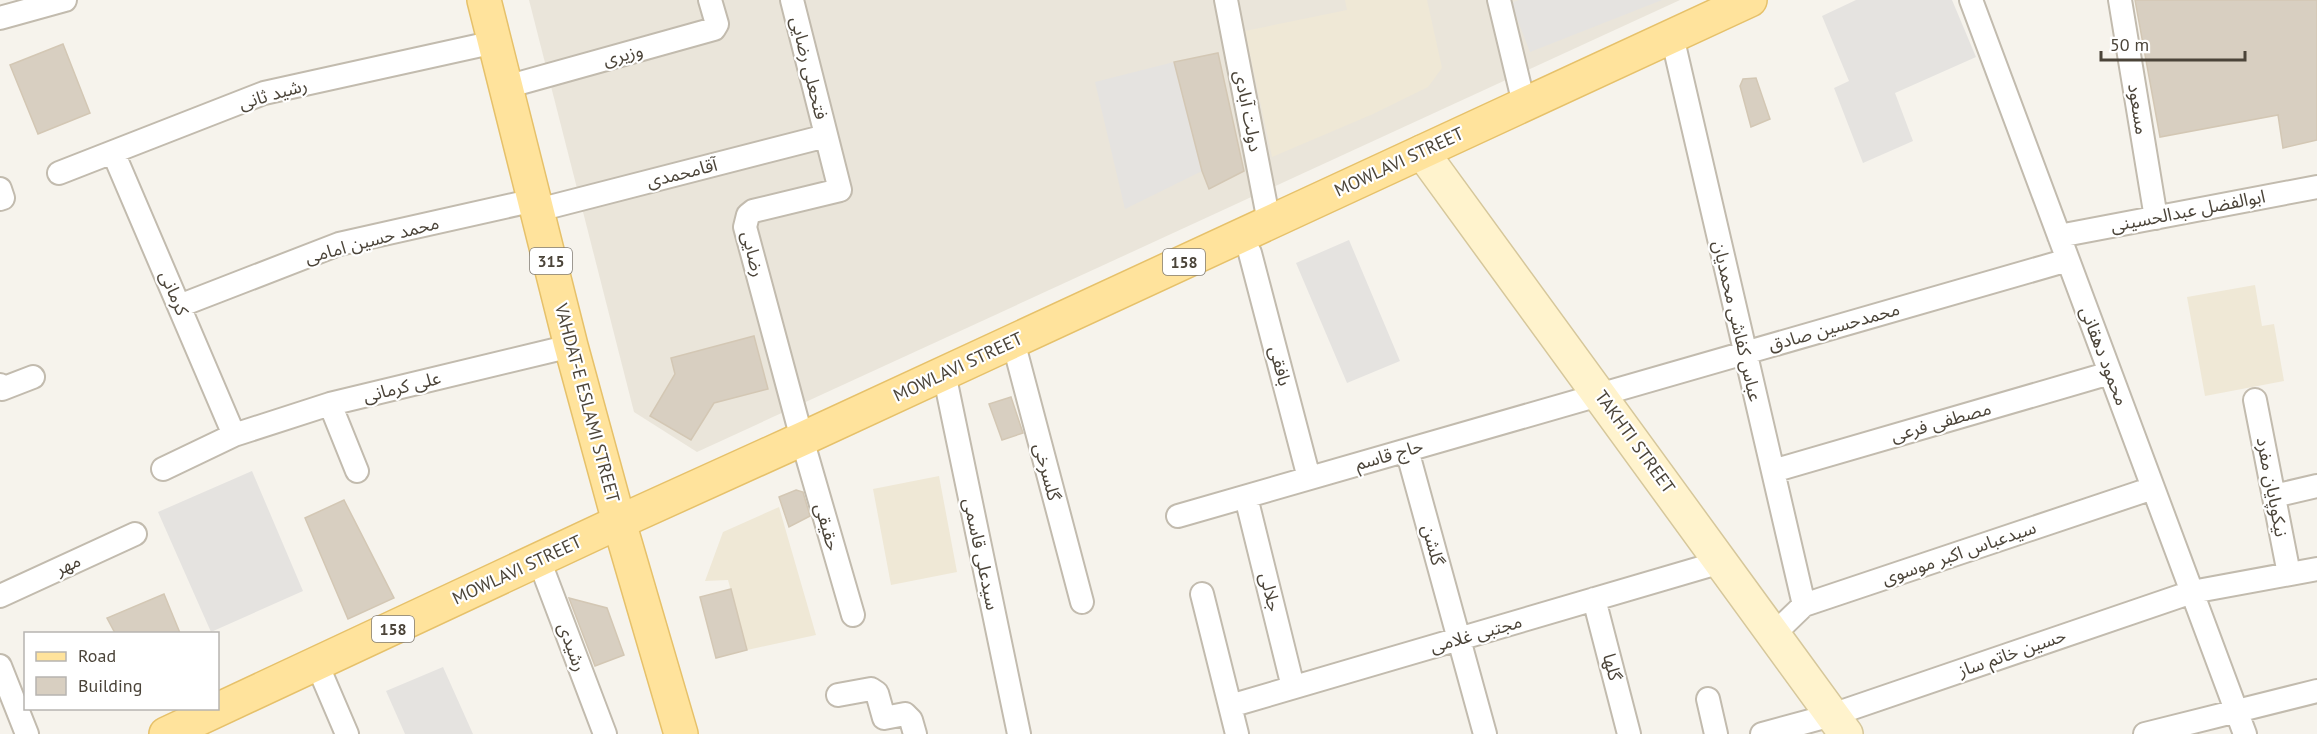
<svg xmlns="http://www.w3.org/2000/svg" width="2317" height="734" font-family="'PT Sans','Noto Sans Arabic',sans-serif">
<rect width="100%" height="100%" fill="#f6f3ec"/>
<path fill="#eae5da" d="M529,0h1151l-983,452 -63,-40z"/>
<path fill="#efe8d6" d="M1345,0h82l15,68 -14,19 -55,27 -101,43 -27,-126 102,-21z
M2255,285l7,41 12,-2 10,57 -79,15 -18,-99z
M939,476l18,96 -66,13 -18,-96z
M779,507l37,128 -69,15 -19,-70 -23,1 18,-49z"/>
<path fill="#e5e3e0" d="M1519,0h143l-132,52 -19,-49z
M1856,0h96l24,57 -81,36 18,48 -50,22 -29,-75 15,-7 -27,-65z
M1174,62l28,109 -77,38 -30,-127z
M1349,240l51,121 -53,22 -51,-120z
M252,471l51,120 -92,41 -53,-120z
M443,667l30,67h-68l-19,-43z"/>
<path fill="#d8cfc1" stroke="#d3c7b4" stroke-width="1.5" d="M2135,0h182v140l-34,8 -5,-33 -118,22z
M63,44l27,69 -52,21 -28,-69z
M1218,53l26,118 -35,18 -7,-18 -28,-109z
M1756,78l14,41 -19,8 -11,-41 3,-7z
M754,336l14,53 -54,14 -23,37 -41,-24 25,-42 -4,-16z
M1011,397l12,36 -21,7 -13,-36z
M796,490l7,2 7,24 -21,11 -10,-30z
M344,500l50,98 -46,21 -43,-101z
M731,589l16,61 -31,8 -16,-61z
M164,594l16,39h-65l-8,-15z
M569,598l38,10 17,47 -29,11z"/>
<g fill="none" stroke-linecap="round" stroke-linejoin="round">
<defs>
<path id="street" d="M792,0l48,190 -87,21 -5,4 -3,12 57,212 51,176
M1226,0l43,222
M1499,0l25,104
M1971,0l274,734
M2120,0l36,218
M0,18l65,-18
M1672,36l132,569
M506,87l208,-58 3,-5 -7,-24
M113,152l121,283
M59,173l205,-80 231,-51
M0,189l3,9 -3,1
M538,210l288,-74
M2059,236l258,-49
M1250,253l59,225
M179,306l160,-62 196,-44
M1013,341l69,261
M944,373l75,361
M0,385l2,4 31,-12
M2255,400l34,174
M330,404l27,67
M1407,450l78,284
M163,469l71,-34 96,-31 241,-58
M1773,471l337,-98
M2274,496l43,-10
M1246,497l47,190
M1178,516l890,-256
M539,560l66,174
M1202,594l35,140
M0,596l135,-62
M1594,599l35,135
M1774,634l30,-29 349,-117
M317,664l30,70
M0,666l27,68
M838,695l33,-6 6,4 7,25 21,-4 6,6 4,14
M1708,699l8,35
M1230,706l491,-144
M1762,734l70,-19 360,-123 125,-23
M2145,734l172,-43"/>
<path id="secondary" d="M1422,152l424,582"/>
<path id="primary" d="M484,0l87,346 48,176 62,212
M166,734l453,-212 183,-83 948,-439"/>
</defs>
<use href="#street" stroke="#c2bbae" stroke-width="26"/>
<use href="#secondary" stroke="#d6c79b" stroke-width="36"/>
<use href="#primary" stroke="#e6c16a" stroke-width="36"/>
<use href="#street" stroke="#fff" stroke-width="22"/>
<use href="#secondary" stroke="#fff3cd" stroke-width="33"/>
<use href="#primary" stroke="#ffe39c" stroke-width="33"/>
</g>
<g text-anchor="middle" stroke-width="4.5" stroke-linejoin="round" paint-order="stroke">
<g fill="#fff" stroke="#817c74" stroke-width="1.5">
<rect x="530" y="248" width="42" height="26" rx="4.5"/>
<rect x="1163" y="249" width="42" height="26" rx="4.5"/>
<rect x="372" y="616" width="42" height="26" rx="4.5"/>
</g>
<g font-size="16" font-weight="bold" fill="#4b4439">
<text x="551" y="267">315</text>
<text x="1184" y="268">158</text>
<text x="393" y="635">158</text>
</g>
<g font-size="18" fill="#4b4439" stroke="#fff">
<text transform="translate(623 55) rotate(-15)" y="6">وزیری</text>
<text transform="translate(809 68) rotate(76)" y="6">فتحعلی رضایی</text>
<text transform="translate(273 94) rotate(-16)" y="6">رشید ثانی</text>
<text transform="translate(2138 109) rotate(81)" y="6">مسعود</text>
<text transform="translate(1248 111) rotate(79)" y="6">دولت آبادی</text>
<text transform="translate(1399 162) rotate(-25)" y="6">MOWLAVI STREET</text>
<text transform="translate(682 173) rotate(-14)" y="6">آقامحمدی</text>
<text transform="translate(2188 211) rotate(-11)" y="6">ابوالفضل عبدالحسینی</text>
<text transform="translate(372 240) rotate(-15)" y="6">محمد حسین امامی</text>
<text transform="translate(753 254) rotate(76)" y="6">رضایی</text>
<text transform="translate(174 293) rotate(67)" y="6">کرمانی</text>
<text transform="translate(1737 321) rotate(77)" y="6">عباس کفاشی محمدیان</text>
<text transform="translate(1834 327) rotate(-16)" y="6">محمدحسین صادق</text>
<text transform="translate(2104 356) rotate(69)" y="6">محمود دهقانی</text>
<text transform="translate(1280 366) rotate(75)" y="6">بافقی</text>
<text transform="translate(958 367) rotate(-25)" y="6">MOWLAVI STREET</text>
<text transform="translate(402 387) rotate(-14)" y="6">علی کرمانی</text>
<text transform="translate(587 403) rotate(75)" y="6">VAHDAT-E ESLAMI STREET</text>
<text transform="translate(1941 422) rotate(-16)" y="6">مصطفی فرعی</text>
<text transform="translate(1635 442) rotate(54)" y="6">TAKHTI STREET</text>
<text transform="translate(1389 455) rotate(-16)" y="6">حاج قاسم</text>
<text transform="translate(1047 472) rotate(75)" y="6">گلسرخی</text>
<text transform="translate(2272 487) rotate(79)" y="6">نیکوپایان مفرد</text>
<text transform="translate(827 527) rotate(74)" y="6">حقیقی</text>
<text transform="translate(1433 545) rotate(75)" y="6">گلشن</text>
<text transform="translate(1959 553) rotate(-19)" y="6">سیدعباس اکبر موسوی</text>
<text transform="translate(981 554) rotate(78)" y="6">سیدعلی قاسمی</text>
<text transform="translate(68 565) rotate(-25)" y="6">مهر</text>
<text transform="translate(517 570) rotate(-25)" y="6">MOWLAVI STREET</text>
<text transform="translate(1270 592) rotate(76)" y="6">جلالی</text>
<text transform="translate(1476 634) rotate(-16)" y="6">مجتبی غلامی</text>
<text transform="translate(572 647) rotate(70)" y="6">رشیدی</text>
<text transform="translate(2012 653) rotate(-19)" y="6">حسین خاتم ساز</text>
<text transform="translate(1612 667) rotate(75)" y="6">گلها</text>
</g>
</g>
<rect x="24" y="632" width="195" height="78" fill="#ffffff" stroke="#b7b4b0" stroke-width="1.5"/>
<rect x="36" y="652" width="30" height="9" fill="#ffe39c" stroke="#b7b4b0" stroke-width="1.5"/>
<text x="78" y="662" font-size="18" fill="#4b4439">Road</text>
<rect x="36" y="677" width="30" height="18" fill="#d8cfc1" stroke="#b7b4b0" stroke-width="1.5"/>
<text x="78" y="692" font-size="18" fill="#4b4439">Building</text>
<path d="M2101 51v9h144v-9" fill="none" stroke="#4b4439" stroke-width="3"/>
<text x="2110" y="51" font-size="18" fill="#4b4439" stroke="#ffffff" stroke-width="4.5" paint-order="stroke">50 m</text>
</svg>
